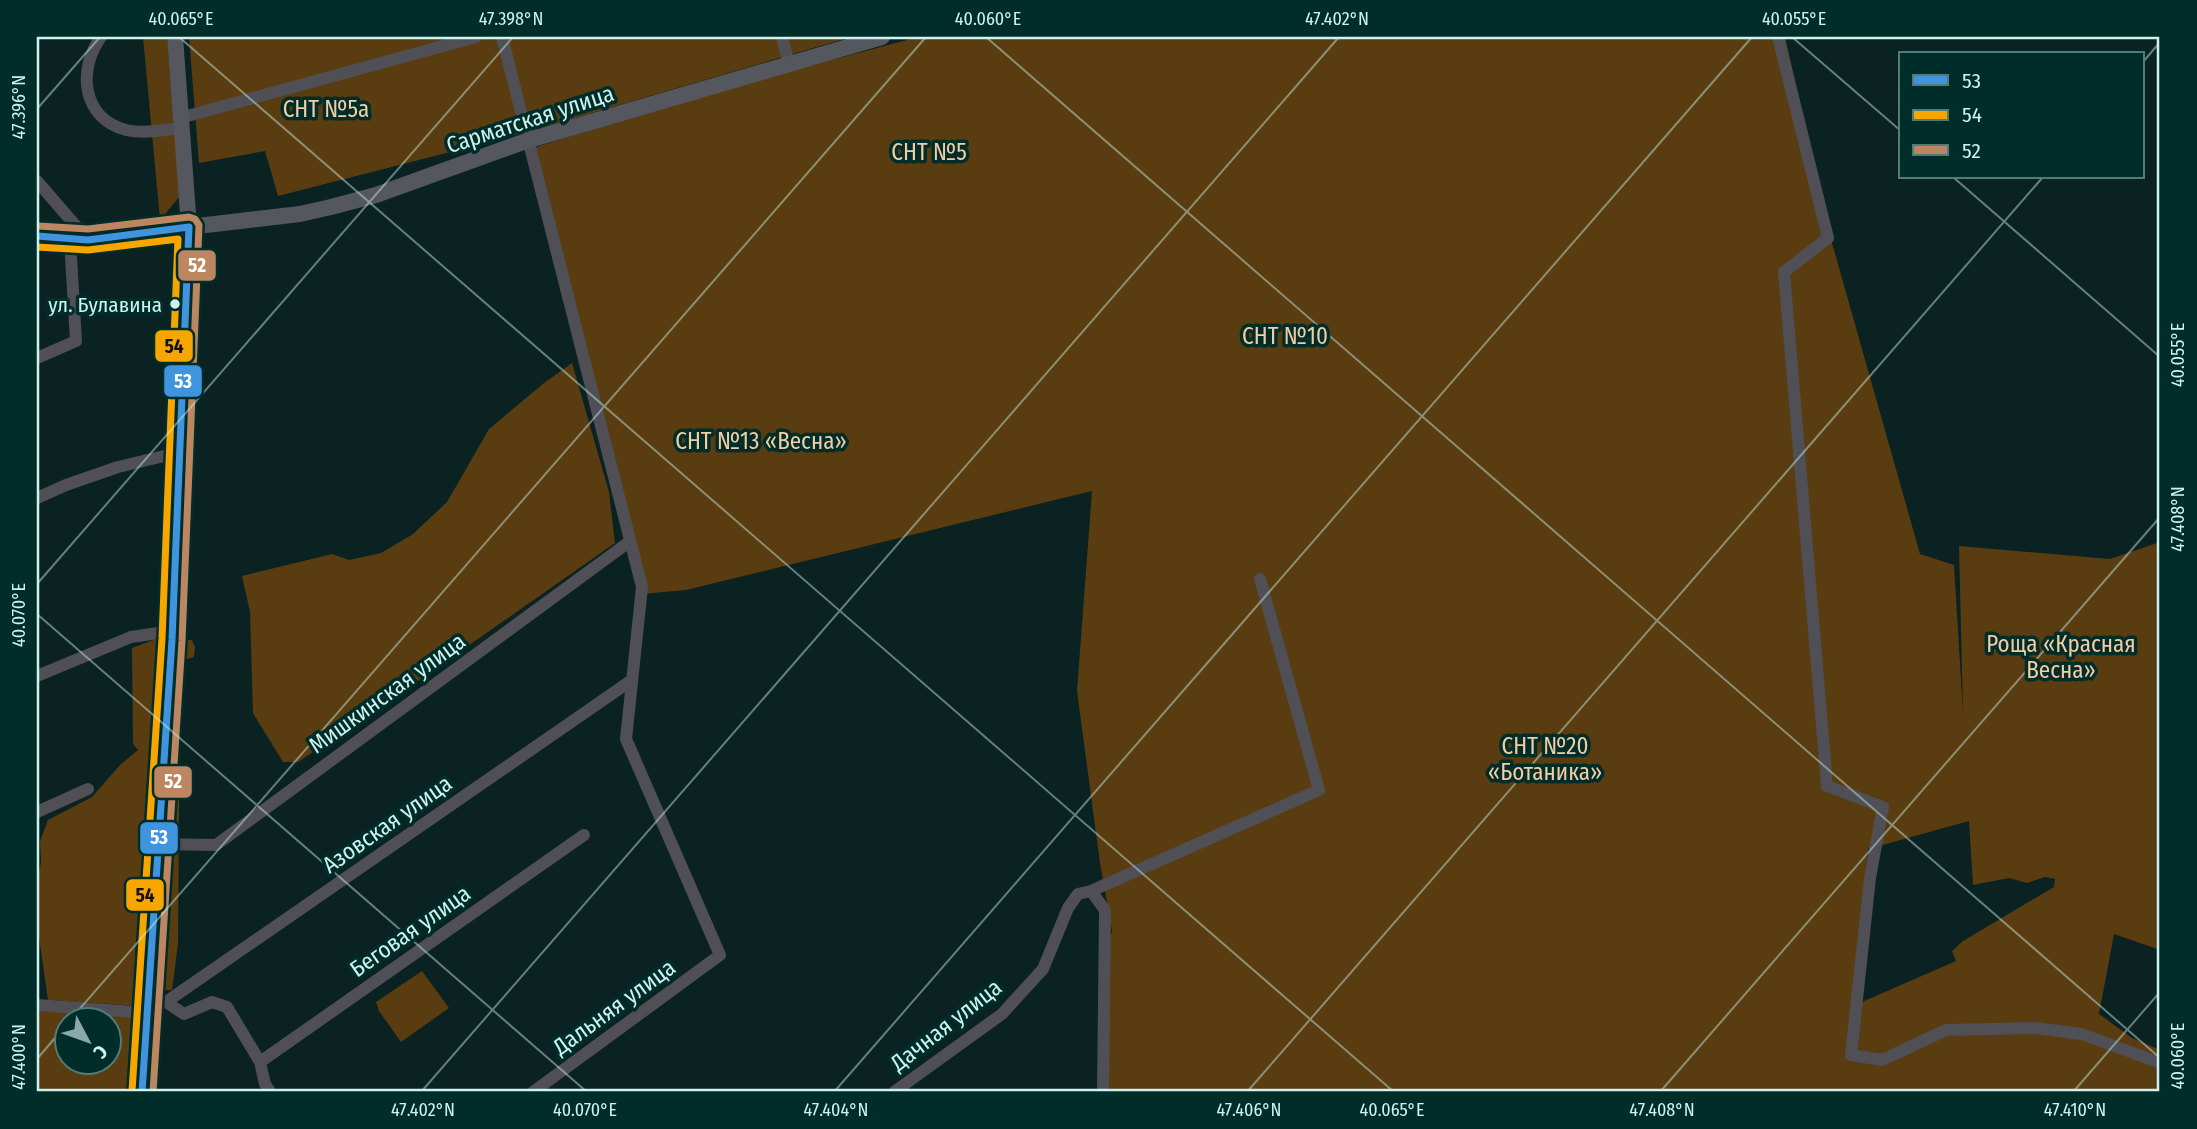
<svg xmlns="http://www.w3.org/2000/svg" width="2197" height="1129" font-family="'Fira Sans Condensed',sans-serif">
<rect width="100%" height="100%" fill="#0a2221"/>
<path fill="#593c10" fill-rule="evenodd" d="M143,37h24l13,159 -20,24z
M189,37h662l-334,98 -239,61 -13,-45 -66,12z
M918,37h867l47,206 88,311 34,11 9,148 -4,-167 151,13 50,-17v408l-46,-16 -15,80 33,24 28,12v42h-1058l-2,-126 12,-35 -12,-68 -23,-172 15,-200 -406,99 -44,4 -112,-445 167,-53zM1969,821l4,64 36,-7 18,5 18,-6 10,2 -1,8 -91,54 -11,10 4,10 -101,44 13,-156z
M572,363l37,129 6,51 -260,182 -57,37h-15l-30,-49 -3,-101 -8,-36 90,-22 17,6 32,-7 32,-19 34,-32 42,-73 55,-46z
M159,638l9,2 -28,366 -92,-6 -11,-77v-40l4,-21 -1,-21 8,-21 44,-23 28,-32 18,-15 -5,-6 -1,-96z
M185,640h7l3,7 -1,10 -10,3 -3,-3 1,-15z
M180,686l-2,258 -6,46h-15l16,-302z
M422,971l27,37 -48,34 -22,-31 -3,-9z
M37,1011l93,4 10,10 -3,67h-100zM66,1020h42v42h-42z"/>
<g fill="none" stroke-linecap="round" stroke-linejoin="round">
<path stroke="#4f4f55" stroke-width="12" d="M101,37c-24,33 -19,81 25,93 18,4 37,0 55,-2
M502,37l140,550 -16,152 94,216 -187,137
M782,37l7,27
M1778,37l50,201 -44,34 43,514 56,21 -13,71 -19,177 31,5 64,-30 89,-2 47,6 78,29
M180,118l296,-81
M37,181l51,59
M37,236l51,4 101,-13
M37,358l39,-17 -6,-101
M37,498l29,-13 52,-18 63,-15
M37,676l94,-39 41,-6
M37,812l51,-23
M159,844l57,1 413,-303
M1091,891l14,19 -2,182
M159,1002h7l18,12 28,-12 15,5 33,55 5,22 5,8
M166,1002l466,-322
M37,1005l111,8
M260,1062l324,-227
M894,1092l108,-78 41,-45 25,-61 10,-14 13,-3 228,-101 -59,-211"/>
<path stroke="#54575d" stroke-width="16" d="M189,227l111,-13 31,-7 45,-12 153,-55 353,-103
M142,1092l30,-452 9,-188 8,-225 -14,-190"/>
<defs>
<path id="bus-1" d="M37,236l51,4 101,-13 -17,413 -30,452"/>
<path id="bus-2" d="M37,247l51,3 90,-11 -16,400 -30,452"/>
<path id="bus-3" d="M38,226l50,3 101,-12 6,2 4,6 -17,416 -29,451"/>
</defs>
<use href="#bus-1" stroke="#002c29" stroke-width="12"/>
<use href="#bus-2" stroke="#002c29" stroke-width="12"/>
<use href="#bus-3" stroke="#002c29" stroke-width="12"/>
<use href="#bus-1" stroke="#4094de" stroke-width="7"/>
<use href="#bus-2" stroke="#f7a600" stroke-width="7"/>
<use href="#bus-3" stroke="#bb8660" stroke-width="7"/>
</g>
<path fill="none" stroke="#cef3ef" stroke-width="2" stroke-opacity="0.45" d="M179,37l1215,1055M986,37l1174,1021M1792,37l109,94M2143,62l17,-20M37,109l63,-72M1953,177l207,180M37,584l476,-547M37,614l550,478M70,1020l856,-983M37,1059l29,-34M421,1092l918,-1055M834,1092l918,-1055M1247,1092l796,-915M1660,1092l500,-575M2073,1092l87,-100"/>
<circle fill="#cef3ef" stroke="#002c29" stroke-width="2.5" cx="175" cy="304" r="6"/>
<g text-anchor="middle" stroke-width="7" stroke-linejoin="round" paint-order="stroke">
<g font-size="21" fill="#cef3ef" stroke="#002c29" text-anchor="end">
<text x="162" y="312">ул. Булавина</text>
</g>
<g font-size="23" fill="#f2cca3" stroke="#002c29">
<text x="326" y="117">СНТ №5а</text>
<text x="929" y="160">СНТ №5</text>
<text x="1285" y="344">СНТ №10</text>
<text x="761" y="449">СНТ №13 «Весна»</text>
<text x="2061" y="652">Роща «Красная<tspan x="2061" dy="26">Весна»</tspan></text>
<text x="1545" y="754">СНТ №20<tspan x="1545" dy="26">«Ботаника»</tspan></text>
</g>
<g font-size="23" fill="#cef3ef" stroke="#002c29">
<text transform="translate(530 119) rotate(-18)" y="8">Сарматская улица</text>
<text transform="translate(387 693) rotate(-36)" y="8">Мишкинская улица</text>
<text transform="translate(387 824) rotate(-35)" y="8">Азовская улица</text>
<text transform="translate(410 931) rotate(-35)" y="8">Беговая улица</text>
<text transform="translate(614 1007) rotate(-36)" y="8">Дальняя улица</text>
<text transform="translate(946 1025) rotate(-38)" y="8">Дачная улица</text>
</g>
</g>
<g stroke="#002c29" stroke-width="2.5">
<rect x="177" y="249" width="40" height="33" rx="7" fill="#bb8660"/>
<rect x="154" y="329" width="40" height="34" rx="7" fill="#f7a600"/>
<rect x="163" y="364" width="40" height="34" rx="7" fill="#4094de"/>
<rect x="153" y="765" width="40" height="34" rx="7" fill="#bb8660"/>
<rect x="139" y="821" width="40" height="34" rx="7" fill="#4094de"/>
<rect x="125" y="878" width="40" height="34" rx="7" fill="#f7a600"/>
</g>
<g font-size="19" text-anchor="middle" font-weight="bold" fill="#fff">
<text x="197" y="272">52</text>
<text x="183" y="388">53</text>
<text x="173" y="788">52</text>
<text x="159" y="844">53</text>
</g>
<g font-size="19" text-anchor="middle" font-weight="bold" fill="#111">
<text x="174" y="353">54</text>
<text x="145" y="902">54</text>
</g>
<rect width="2197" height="1129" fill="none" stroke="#002c29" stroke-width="77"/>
<rect x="1899" y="52" width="245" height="126" fill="#002c29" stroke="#527c78" stroke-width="2"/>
<rect x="1913" y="75" width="35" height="10" fill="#4094de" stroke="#527c78" stroke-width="2"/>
<text x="1962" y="88" font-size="21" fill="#cef3ef">53</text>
<rect x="1913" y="110" width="35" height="10" fill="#f7a600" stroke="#527c78" stroke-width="2"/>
<text x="1962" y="122" font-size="21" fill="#cef3ef">54</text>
<rect x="1913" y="145" width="35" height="10" fill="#bb8660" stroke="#527c78" stroke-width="2"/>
<text x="1962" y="158" font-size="21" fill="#cef3ef">52</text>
<g transform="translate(88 1041) rotate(131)"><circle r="33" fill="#002c29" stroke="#527c78" stroke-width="2"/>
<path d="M0-5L12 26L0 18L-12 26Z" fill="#89aaa7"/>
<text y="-10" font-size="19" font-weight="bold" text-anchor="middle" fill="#cef3ef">С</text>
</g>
<rect x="38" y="38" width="2120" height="1052" fill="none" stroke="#cef3ef" stroke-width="2.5"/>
<g font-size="18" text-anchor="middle" fill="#cef3ef">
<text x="181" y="25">40.065°E</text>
<text x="511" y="25">47.398°N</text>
<text x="988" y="25">40.060°E</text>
<text x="1337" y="25">47.402°N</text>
<text x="1794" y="25">40.055°E</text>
<text transform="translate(19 107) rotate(-90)" y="6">47.396°N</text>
<text transform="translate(2178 355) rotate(-90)" y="6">40.055°E</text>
<text transform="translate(2178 519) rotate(-90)" y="6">47.408°N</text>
<text transform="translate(19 615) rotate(-90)" y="6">40.070°E</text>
<text transform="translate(2178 1056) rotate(-90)" y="6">40.060°E</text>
<text transform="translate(19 1057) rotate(-90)" y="6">47.400°N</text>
<text x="423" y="1116">47.402°N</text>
<text x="585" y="1116">40.070°E</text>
<text x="836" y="1116">47.404°N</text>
<text x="1249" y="1116">47.406°N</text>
<text x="1392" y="1116">40.065°E</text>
<text x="1662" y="1116">47.408°N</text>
<text x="2075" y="1116">47.410°N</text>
</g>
</svg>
